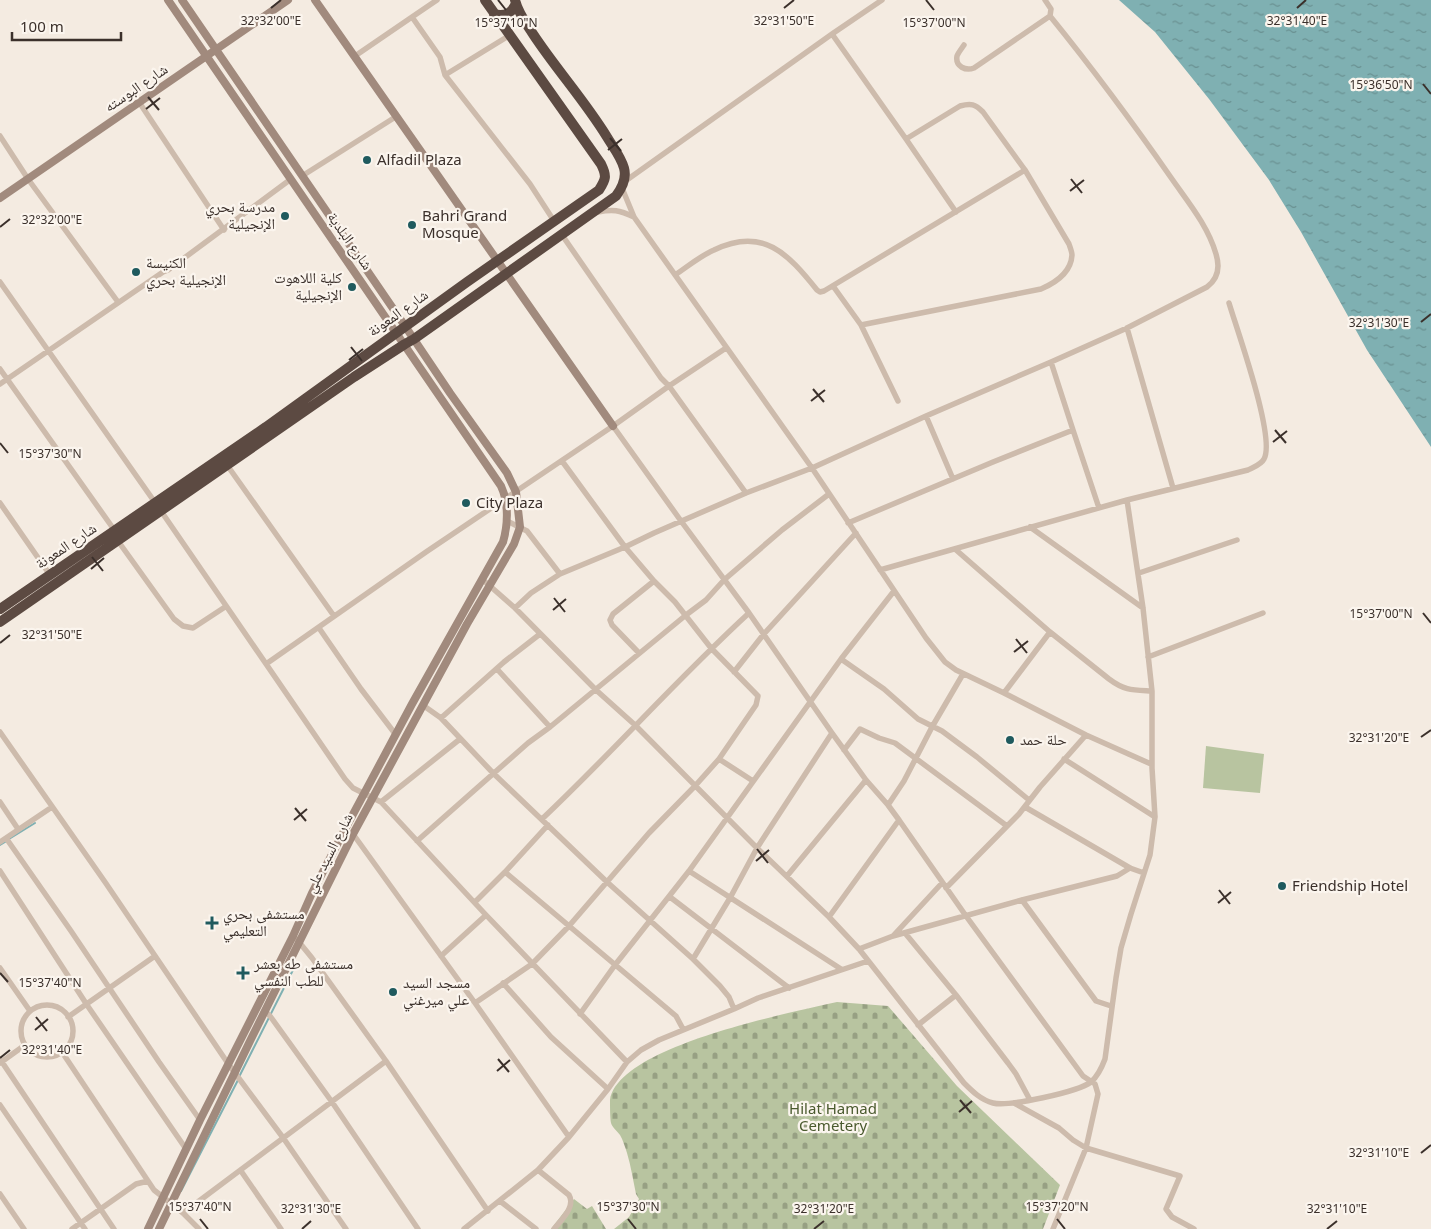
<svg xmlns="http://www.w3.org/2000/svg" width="1431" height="1229" font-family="'Noto Sans','Noto Naskh Arabic',sans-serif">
<defs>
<pattern id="cemetery-stones" width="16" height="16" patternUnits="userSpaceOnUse" patternTransform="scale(1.25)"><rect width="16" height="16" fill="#b8c4a0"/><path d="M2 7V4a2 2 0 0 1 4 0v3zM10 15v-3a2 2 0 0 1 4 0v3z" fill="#97a083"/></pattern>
<pattern id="water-ripples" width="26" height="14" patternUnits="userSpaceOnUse" patternTransform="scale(1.25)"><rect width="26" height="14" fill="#7fb0b2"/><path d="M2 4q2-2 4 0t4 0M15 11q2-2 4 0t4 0" fill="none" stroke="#699091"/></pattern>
</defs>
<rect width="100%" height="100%" fill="#f4ebe1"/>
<path fill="url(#cemetery-stones)" d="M837,1002l51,4 69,80 103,99 -17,44h-429l15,-12 10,-18 -3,-5c-3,-14 -5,-28 -9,-41 -2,-6 -4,-13 -7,-18 -3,-4 -8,-8 -9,-12 -1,-4 -1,-19 -1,-23 8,-54 180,-87 227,-98z
M574,1199l13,10 5,-3 14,23h-55z"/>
<path fill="#b8c4a0" d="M1206,746l58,8 -4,39 -57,-5z"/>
<path fill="url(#water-ripples)" d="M1119,0h312v447l-64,-97 -66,-118 -32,-52 -60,-81 -54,-67z"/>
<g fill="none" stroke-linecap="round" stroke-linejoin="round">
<path stroke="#7fb0b2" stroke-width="2" d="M9,839l26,-16
M0,845l5,-3
M240,1075l54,-107
M181,1191l57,-111"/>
<path stroke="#cdbbac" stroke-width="5.5" d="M412,17l25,-17
M832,34l74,105 50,73
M964,45c-2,3 -6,8 -7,11 -2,11 9,15 17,12l76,-52
M355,56l57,-39 28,40 5,18 85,109 24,37
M445,75l65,-40
M139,102l85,128
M0,136l28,43 90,123
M302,176l95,-60
M624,182l208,-148 50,-34
M622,188l12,29 178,251 114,170 19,24 11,8 48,23 82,42 65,29
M598,212c15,-3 21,-2 36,5
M562,235l99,143 8,8 77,107
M675,275c12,-8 25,-19 39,-25 49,-24 74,4 103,40l3,2 4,-1 201,-121
M0,282l161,229 184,268 8,9 28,14 105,113 141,147
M833,286l28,39 37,76
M861,325l180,-36c14,-6 30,-16 31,-34 0,-3 -2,-8 -3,-11l-44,-74 -42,-58c-8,-8 -12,-9 -23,-6l-54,33
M1127,328l46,160
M1051,362l22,68 26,78
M0,369l115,162
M0,384l163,-112 5,-2 123,-91
M926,416l27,63
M613,426l68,95 68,92 83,120 34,47 22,25 11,15 67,96 117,160 12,8 3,10 -12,54 -33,81
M227,465l107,151
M0,503l50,72
M507,521l20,10 33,43
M848,523l145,-61 80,-32
M1030,527l113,81
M118,541l56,78 9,7 10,2 32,-21
M955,549l95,83 59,47c16,12 24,11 43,12
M880,570l247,-70 121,-30c5,-3 13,-5 16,-11 12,-21 -27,-129 -35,-156
M1139,573l98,-33
M482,579l33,29 81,82 39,35 122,123 72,69 30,32 105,134c8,8 17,17 29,20 15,4 85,-11 98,-21 7,-6 11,-15 14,-23l11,-81 5,-30 10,-34 19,-59 5,-38 -3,-49v-77l-9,-83 -16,-108
M515,608l16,-15 29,-19 65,-27 29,-14 92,-40 66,-25 114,-52 125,-54 76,-34 80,-41c11,-8 13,-20 9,-33 -8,-28 -28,-52 -44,-75 -39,-56 -79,-110 -122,-163l1,-7 -6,-9
M319,628l42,61 35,46
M639,653l-27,-28 -2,-5 3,-6 41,-33
M1148,657l115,-44
M841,659l43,30 34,30 24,12 35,26 52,43
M266,664l160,-112 187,-126 56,-40 57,-38
M497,669l53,58
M734,672l29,-37 93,-102
M1004,693l46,-61
M424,706l17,12 52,55 114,109 86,77 27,27 9,11 5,12
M441,718l63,-56 36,-28
M0,732l105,150 124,183 55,74 62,90
M844,750l16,-21 19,9 16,5 112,83
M719,759l34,22
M1064,759l91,58
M0,802l18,27
M381,802l79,-63
M888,805l16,-24 28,-54 31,-53
M1025,807l105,61 14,5
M542,819c71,-67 135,-140 207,-206
M353,834l122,169 94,134
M6,838l65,93 88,131 41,58
M417,841l111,-98 22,-16 136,-112 20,-15 18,-20 58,-50 47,-36
M0,842l52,-35
M0,871l87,134 99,144
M689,871l152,98
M505,872l43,-47
M787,876l79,-96
M946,888l73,-74 21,-27 46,-52
M670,897l119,91
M1022,900l74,101 15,5
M475,902l30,-30 171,144 7,13
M829,917l70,-97
M905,933l51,62 52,68 8,11 14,26
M293,936l6,6 13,16 74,103 102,150
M893,936l49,-53
M859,949l34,-13 129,-36 95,-24 13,-8
M441,956l45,-41
M693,959l37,-61 27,-50 75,-115
M0,968l30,43
M503,983l48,54 57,52
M475,1003l57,-39 37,-38 80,-93 46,-47 24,-27 37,-54 2,-9 -47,-48 -36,-46 -21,-21 -29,-34 -63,-86
M21 1031a26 26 0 1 1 52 0a26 26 0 1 1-52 0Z
M265,1011l5,5 62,86 86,127
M580,1014l35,-49 74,-94 152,-212 53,-68
M68,1017l87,-61
M918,1025l38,-30
M62,1052l86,129
M0,1059l114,170
M0,1063l25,-18
M1014,1103l45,25 14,12 13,8 94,28 -14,33 6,8 22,12
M0,1105l85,124
M538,1170l31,25c7,12 -8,25 -15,34
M241,1171l40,58
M0,1194l24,35
M500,1201l36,28
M183,1213l203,-152
M72,1229l64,-45 12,-3 6,9 29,23 16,16
M464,1229l74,-59 31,-33 39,-48 19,-27 14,-12 18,-10 75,-31 24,-11 110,-37"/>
<path stroke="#a18a7d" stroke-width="8" d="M315,0l298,426
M0,198l288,-198
M148,1229l52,-109 93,-184 19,-43 31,-60 69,-129 91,-162c5,-17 6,-39 -2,-56l-333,-486
M159,1229l92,-190 102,-205 114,-210 47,-80 6,-17 -4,-35 -9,-19 -57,-80 -45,-67 -223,-326"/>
<path stroke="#5c4a42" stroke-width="10" d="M494,14c10,3 18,0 22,-11
M0,609l266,-182 201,-145 132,-92c7,-11 8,-14 2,-26l-116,-164
M0,622l354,-245 51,-33 9,-5 202,-143c6,-8 11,-17 8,-28 -3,-11 -11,-21 -17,-31 -22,-36 -51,-68 -74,-103 -7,-11 -15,-21 -18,-34"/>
</g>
<path fill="none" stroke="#3b302b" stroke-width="2" d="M498,0l8,10M926,0l8,10M271,8l10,-8M784,8l10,-8M1297,8l9,-8M1423,84l8,10M148,97l11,13M146,109l14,-11M610,138l11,13M608,150l14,-11M1071,179l11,14M1070,191l14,-11M0,227l10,-8M1421,322l10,-8M351,347l11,14M349,360l14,-11M813,389l11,13M811,401l14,-11M1275,430l11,13M1273,442l14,-11M0,443l8,10M92,557l11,14M91,569l13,-11M554,598l11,14M553,610l13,-11M1423,613l8,10M1016,639l11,14M0,643l10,-8M1014,652l14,-11M1421,737l10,-7M295,808l11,13M294,820l13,-11M757,849l11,14M756,861l13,-11M1219,890l11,14M1218,903l13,-11M0,973l8,9M36,1017l11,14M35,1030l13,-11M0,1058l10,-8M498,1059l11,13M497,1071l13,-11M960,1100l11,13M959,1112l13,-11M1421,1153l10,-8M200,1219l8,10M628,1219l8,10M1057,1219l8,10M302,1229l9,-8M814,1229l10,-8M1327,1229l10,-8"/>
<g fill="#1f5a5e" stroke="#fbf5ee" stroke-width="2">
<circle cx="367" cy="160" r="5"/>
<circle cx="285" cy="216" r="5"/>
<circle cx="412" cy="225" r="5"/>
<circle cx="136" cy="272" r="5"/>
<circle cx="352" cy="287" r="5"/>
<circle cx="466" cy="503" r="5"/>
<circle cx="1010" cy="740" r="5"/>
<circle cx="1282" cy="886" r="5"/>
<path d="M209.5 915.5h5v5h5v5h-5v5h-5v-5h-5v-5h5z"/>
<path d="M240.5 965.5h5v5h5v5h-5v5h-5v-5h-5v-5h5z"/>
<circle cx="393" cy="992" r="5"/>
</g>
<g text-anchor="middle" stroke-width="4.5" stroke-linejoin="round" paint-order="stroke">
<g font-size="15" fill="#3b302b" stroke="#fbf5ee">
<text transform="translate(136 88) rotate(-34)" y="5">شارع البوسته</text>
<text transform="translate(350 241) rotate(55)" y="5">شارع البلدية</text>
<text transform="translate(398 313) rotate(-35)" y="5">شارع المعونة</text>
<text transform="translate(66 546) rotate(-34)" y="5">شارع المعونة</text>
<text transform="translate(329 853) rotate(-63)" y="5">شارع السيد علي</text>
</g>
<g font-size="15" fill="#3b302b" stroke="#fbf5ee" text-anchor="start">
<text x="377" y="165">Alfadil Plaza</text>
<text x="275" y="212" text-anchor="end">مدرسة بحري<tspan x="275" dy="17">الإنجيلية</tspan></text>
<text x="422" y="221">Bahri Grand<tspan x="422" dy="17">Mosque</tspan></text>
<text x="146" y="268">الكنيسة<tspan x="146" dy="17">الإنجيلية بحري</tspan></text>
<text x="342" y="283" text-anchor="end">كلية اللاهوت<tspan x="342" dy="17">الإنجيلية</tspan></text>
<text x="476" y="508">City Plaza</text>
<text x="1020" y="745">حلة حمد</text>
<text x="1292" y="891">Friendship Hotel</text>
<text x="223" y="919">مستشفى بحري<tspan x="223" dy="17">التعليمي</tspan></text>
<text x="254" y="969">مستشفى طه بعشر<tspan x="254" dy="17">للطب النفسي</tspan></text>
<text x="403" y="988">مسجد السيد<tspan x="403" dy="17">علي ميرغني</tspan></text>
</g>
<g font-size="15" fill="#4a5a2e" stroke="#fbf5ee">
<text x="833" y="1114">Hilat Hamad<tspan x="833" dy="17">Cemetery</tspan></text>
</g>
</g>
<g font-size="12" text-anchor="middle" fill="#3b302b" stroke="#fbf5ee" stroke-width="4.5" stroke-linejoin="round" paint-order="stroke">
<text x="271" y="25">32°32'00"E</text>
<text x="784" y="25">32°31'50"E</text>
<text x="1297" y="25">32°31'40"E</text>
<text x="506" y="27">15°37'10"N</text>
<text x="934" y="27">15°37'00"N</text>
<text x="1381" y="89">15°36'50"N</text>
<text x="52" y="224">32°32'00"E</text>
<text x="1379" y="327">32°31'30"E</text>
<text x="50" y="458">15°37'30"N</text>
<text x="1381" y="618">15°37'00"N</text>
<text x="52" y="639">32°31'50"E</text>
<text x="1379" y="742">32°31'20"E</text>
<text x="50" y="987">15°37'40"N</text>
<text x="52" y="1054">32°31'40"E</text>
<text x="1379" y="1157">32°31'10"E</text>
<text x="200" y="1211">15°37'40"N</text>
<text x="628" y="1211">15°37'30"N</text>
<text x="1057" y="1211">15°37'20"N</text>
<text x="311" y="1213">32°31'30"E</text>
<text x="824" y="1213">32°31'20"E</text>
<text x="1337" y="1213">32°31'10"E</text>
</g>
<path d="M12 32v8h109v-8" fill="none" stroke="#3b302b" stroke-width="2.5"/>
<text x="20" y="32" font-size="15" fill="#3b302b" stroke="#fbf5ee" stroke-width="4" paint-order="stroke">100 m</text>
</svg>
